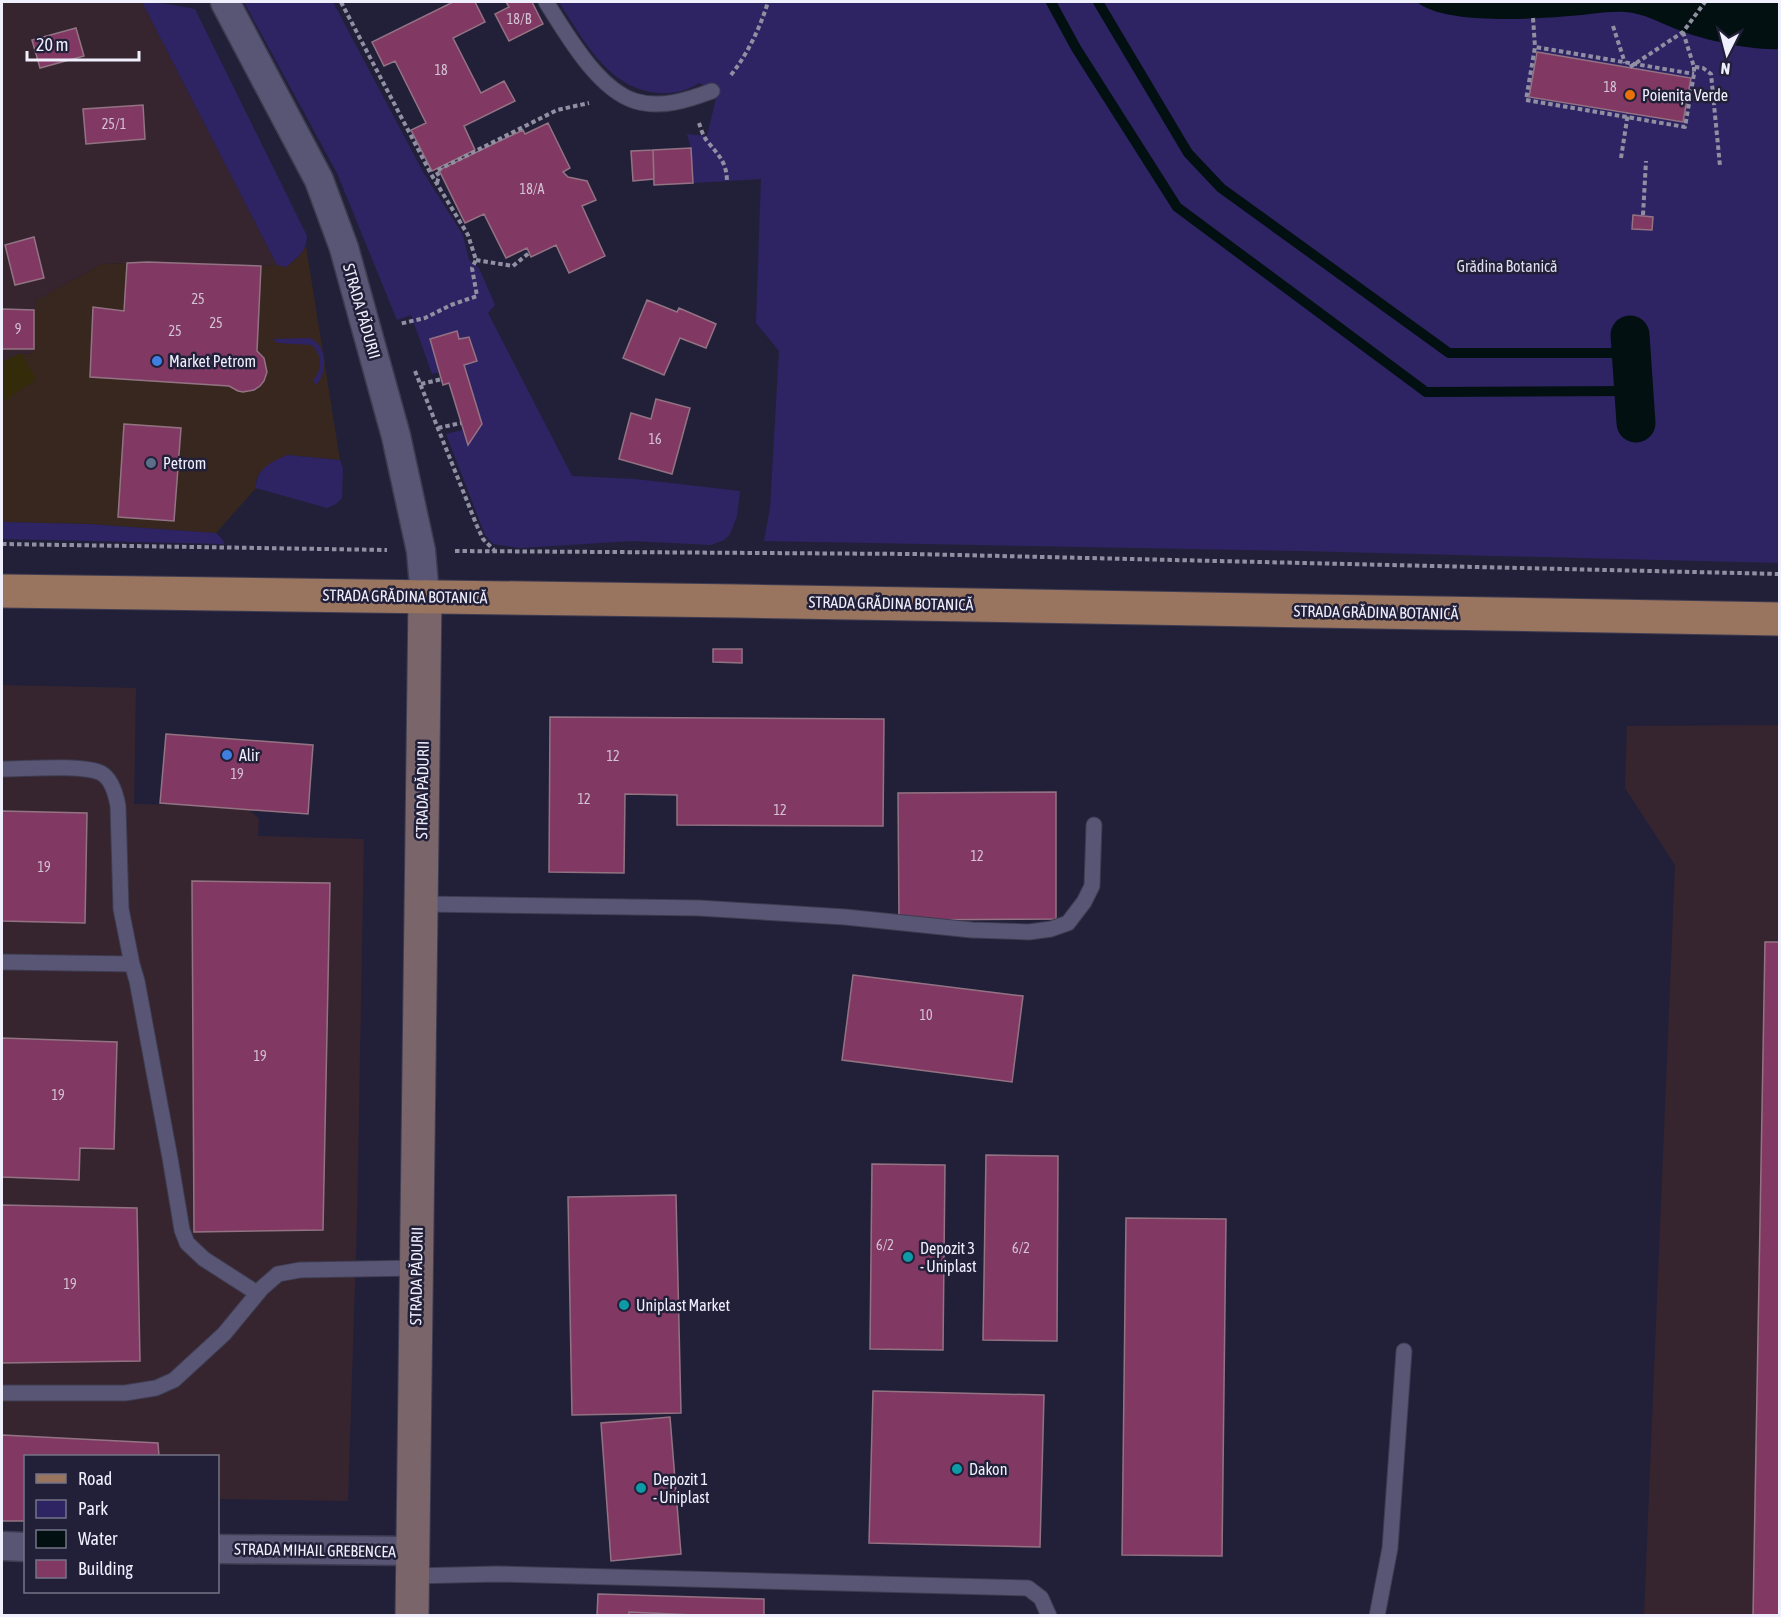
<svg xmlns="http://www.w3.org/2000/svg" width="1781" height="1617" font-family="'Asap Condensed',sans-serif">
<rect width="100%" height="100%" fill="#222039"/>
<path fill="#37271e" d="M306,246l34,214 -53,-5 -28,18 -3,8v7l-40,45 -129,-9 -85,-2v-160l16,-8 15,-1 1,-43 2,-10 66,-36 45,-2 114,4 16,-1 9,2 12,-10z"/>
<path fill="#36252f" d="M2,2h140l135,263 -16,1 -114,-4 -45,2 -66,36 -2,10 -1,43 -15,1 -16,8z
M2,685l134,3 -2,116 111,2 14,13 -1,17 106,3 -7,380 -9,282 -130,-2v-43h-192l-1,39h-23z
M1779,725v890h-135l31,-750 -50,-77 2,-62z"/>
<path fill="#2f2463" d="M142,2h13l40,7 112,227c-1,16 -9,21 -21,31l-9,-2z
M244,2h89l90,170 40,63 6,25 10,8 16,37 -7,8 84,163 63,3 105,12 -3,25 -7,18 -6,6 -13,5 -78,-4 -113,7 -27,-4 -8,-9 -39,-101 17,-4 5,15 -4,-80 13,-4 -8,-24 -10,2 -3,-8 -26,8 10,33 -8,2 -21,-59 -14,5 -60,-147z
M559,2h1220v561l-478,-12 -537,-10 6,-33 9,-157 -23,-28 5,-144 -68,4 -2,-35 -4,-14 20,2 11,-46 -19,-7c-12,8 -25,11 -40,10 -51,-4 -75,-53 -100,-91z
M310,338c18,8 18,34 6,47l-3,-4c9,-13 10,-24 -1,-36l-34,-2 -6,-4z
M287,455l53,5 3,9 -1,29 -6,6 -9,4 -71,-20c0,-19 15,-26 31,-33z
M2,522l85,2 129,9 7,7 1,4 -222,-5z"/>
<path fill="#332b09" d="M18,354h3l15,25 -34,24v-41z"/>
<path fill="#021012" d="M1417,2h362v47c-24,2 -75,-9 -98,-18 -19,-7 -37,-18 -56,-19 -18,-1 -38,3 -55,4 -36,3 -126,9 -153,-14z"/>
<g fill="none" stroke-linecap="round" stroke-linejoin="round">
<path stroke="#021012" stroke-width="10" d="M1051,2l25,46 101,159 249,185 208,-1
M1098,2l90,151 33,35 228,165h182"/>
<path stroke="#021012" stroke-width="39" d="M1630,335l6,88"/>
</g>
<path fill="#813963" stroke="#937383" stroke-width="1.5" d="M453,2h22l10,20 -32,16 28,55 23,-12 11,20 -51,25 11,24 -43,21 -21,-41 15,-7 -31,-62 -11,5 -12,-24z
M506,2h26l11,22 -34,17 -14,-27 14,-7z
M76,28l8,28 -44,12 -8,-28z
M1537,52l154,26 -8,44 -154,-25z
M143,105l2,34 -59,5 -3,-35z
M548,123l22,45 -7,4 5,5 19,4 9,19 -14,6 23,50 -36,17 -13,-28 -25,12 -4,-9 -21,10 -22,-44 -19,9 -26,-53 84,-40 2,4z
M691,148l2,35 -39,2 -1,-35z
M653,150l1,29 -21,2 -2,-30z
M1633,215l20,2 -1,13 -20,-1z
M34,237l10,41 -29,7 -10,-40z
M147,262l114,4 -4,85 7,7 3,14 -3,9 -4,5 -6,4 -11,2 -5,-1 -9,-5 -139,-9 3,-70 31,4 3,-48z
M647,300l30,12 2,-4 37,16 -10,24 -26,-10 -16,37 -41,-17z
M2,309l32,1v39h-32z
M457,331l2,8 10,-2 8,24 -13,4 18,59 -14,21 -19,-62 -6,2 -13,-46z
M656,399l34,9 -18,66 -53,-15 12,-46 20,6z
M124,424l57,4 -7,93 -56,-4z
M713,649h29v14l-29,-1z
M550,717l334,2 -1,107 -206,-1v-30l-52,-1 -1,79 -75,-1z
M166,734l147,11 -5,69 -148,-11z
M1056,792v127l-157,1 -1,-127z
M2,811l85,2 -2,110 -83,-2z
M192,881l138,2 -7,347 -129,2z
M1765,942h15v674h-27z
M853,975l170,21 -11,86 -170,-22z
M2,1038l115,4 -3,107 -34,-1 -1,32 -77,-3z
M986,1155l72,1 -1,185 -74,-1z
M872,1164l73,1 -2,185 -73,-1z
M676,1195l5,218 -109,2 -4,-218z
M2,1205l135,3 3,153 -138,2z
M1126,1218l100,1 -4,337 -100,-1z
M873,1391l171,4 -4,152 -171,-4z
M670,1417l11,137 -70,7 -10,-138z
M2,1435l156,8 1,13h-133v65h-24z
M598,1594l166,5v17h-167z
M629,1612l87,4h-87z"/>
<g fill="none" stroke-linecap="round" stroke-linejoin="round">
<defs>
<path id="lane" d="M546,2c20,31 51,87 89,99 26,8 53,-1 77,-10
M2,769c22,0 81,-5 99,4 11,6 15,22 17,33l3,103 11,55 5,17 33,177 12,72 5,13 17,16 53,34
M421,904l278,4 146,9 127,13 57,2 22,-3 17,-6 16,-21 8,-16 2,-61
M2,962l130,2
M2,1393h123l31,-5 18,-8 50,-46 38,-46 16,-14 22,-4 117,-2
M413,1576l84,-2 531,14 13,10 8,18
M1377,1616l13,-68 14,-197"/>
<path id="street" d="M225,2l94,178 25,68 52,188 25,115 4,46
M2,1546l24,1
M218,1549l195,2"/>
<path id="secondary" d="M412,1616l13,-1019"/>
<path id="primary" d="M2,591l736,10 1042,18"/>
</defs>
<use href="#lane" stroke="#3e3c51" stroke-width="17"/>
<use href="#street" stroke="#3e3c51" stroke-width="31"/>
<use href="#secondary" stroke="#3e3c51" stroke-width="35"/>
<use href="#primary" stroke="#3e3c51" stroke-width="35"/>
<path stroke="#9190a3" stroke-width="4" stroke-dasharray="4.5 3" stroke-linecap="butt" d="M341,2l90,172 37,61 8,25 -4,8 5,28 -26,9 -26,13 -26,6
M1533,18l2,29
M1613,26l12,37
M1683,32l11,35 9,1 8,6 9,92
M1630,67l53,-35 22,-30
M1694,67v7l-9,53 -159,-27 9,-53 159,27
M731,75c17,-22 29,-47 37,-73
M699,123c2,6 4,13 8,18 12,15 19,20 20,39
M1621,158l7,-45
M437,183l2,-7 -3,-5 121,-61 32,-7
M1643,215l3,-54
M476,260l37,6 16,-13
M415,371l62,155 6,13 11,11
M421,384l21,-5
M438,428l23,-5
M2,544l385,6
M455,551l459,3 866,20"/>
<use href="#lane" stroke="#585674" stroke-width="15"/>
<use href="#street" stroke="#585674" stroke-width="28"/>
<use href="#secondary" stroke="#79656a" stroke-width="33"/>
<use href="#primary" stroke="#99745f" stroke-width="33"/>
</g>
<circle fill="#e8710a" stroke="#222039" stroke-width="2" cx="1630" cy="95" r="6"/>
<g fill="#3f7fe0" stroke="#222039" stroke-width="2">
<circle cx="157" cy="361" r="6"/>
<circle cx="227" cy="755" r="6"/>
</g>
<circle fill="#5c6f8a" stroke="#222039" stroke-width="2" cx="151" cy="463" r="6"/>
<g fill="#0f9aa8" stroke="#222039" stroke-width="2">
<circle cx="908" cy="1257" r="6"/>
<circle cx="624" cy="1305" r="6"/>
<circle cx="957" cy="1469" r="6"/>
<circle cx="641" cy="1488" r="6"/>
</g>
<g text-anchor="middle" stroke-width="5" stroke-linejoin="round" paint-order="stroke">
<g font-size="14" fill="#d4c2d6">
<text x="519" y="24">18/B</text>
<text x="441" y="75">18</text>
<text x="1610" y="92">18</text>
<text x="114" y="129">25/1</text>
<text x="532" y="194">18/A</text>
<text x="198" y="304">25</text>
<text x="216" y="328">25</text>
<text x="18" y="334">9</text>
<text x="175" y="336">25</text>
<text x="655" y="444">16</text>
<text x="613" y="761">12</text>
<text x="237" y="779">19</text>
<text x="584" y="804">12</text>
<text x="780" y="815">12</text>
<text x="977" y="861">12</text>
<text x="44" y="872">19</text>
<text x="926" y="1020">10</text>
<text x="260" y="1061">19</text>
<text x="58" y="1100">19</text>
<text x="885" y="1250">6/2</text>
<text x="1021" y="1253">6/2</text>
<text x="70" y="1289">19</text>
</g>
<g font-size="16" fill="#efeffd" stroke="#222039" text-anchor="start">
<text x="1642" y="101">Poienița Verde</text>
<text x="169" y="367">Market Petrom</text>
<text x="163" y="469">Petrom</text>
<text x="239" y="761">Alir</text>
<text x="920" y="1254">Depozit 3<tspan x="920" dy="18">- Uniplast</tspan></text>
<text x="636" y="1311">Uniplast Market</text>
<text x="969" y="1475">Dakon</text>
<text x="653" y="1485">Depozit 1<tspan x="653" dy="18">- Uniplast</tspan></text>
</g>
<g font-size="16" fill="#dedef2" stroke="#222039">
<text x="1507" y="272">Grădina Botanică</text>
</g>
<g font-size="16" fill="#efeffd" stroke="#222039">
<text transform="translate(362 311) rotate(74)" y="6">STRADA PĂDURII</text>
<text transform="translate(405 596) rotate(1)" y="6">STRADA GRĂDINA BOTANICĂ</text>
<text transform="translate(891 603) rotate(1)" y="6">STRADA GRĂDINA BOTANICĂ</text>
<text transform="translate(1376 612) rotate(1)" y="6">STRADA GRĂDINA BOTANICĂ</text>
<text transform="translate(422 790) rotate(-89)" y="6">STRADA PĂDURII</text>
<text transform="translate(416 1276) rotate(-89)" y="6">STRADA PĂDURII</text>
<text transform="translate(315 1550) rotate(1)" y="6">STRADA MIHAIL GREBENCEA</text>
</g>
</g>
<rect width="1781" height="1617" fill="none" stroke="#efeffd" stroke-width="6"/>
<rect x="24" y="1455" width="195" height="138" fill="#222039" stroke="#747387" stroke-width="1.5"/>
<rect x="36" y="1474" width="30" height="9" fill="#99745f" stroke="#747387" stroke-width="1.5"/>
<text x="78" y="1485" font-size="18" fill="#efeffd">Road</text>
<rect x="36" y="1500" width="30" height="18" fill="#2f2463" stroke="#747387" stroke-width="1.5"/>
<text x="78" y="1515" font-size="18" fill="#efeffd">Park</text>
<rect x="36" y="1530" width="30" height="18" fill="#021012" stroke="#747387" stroke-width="1.5"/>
<text x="78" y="1545" font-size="18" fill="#efeffd">Water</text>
<rect x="36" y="1560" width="30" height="18" fill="#813963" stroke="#747387" stroke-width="1.5"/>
<text x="78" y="1575" font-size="18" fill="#efeffd">Building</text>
<g transform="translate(1727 54) rotate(186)" stroke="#222039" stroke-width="4.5" paint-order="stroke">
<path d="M0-4.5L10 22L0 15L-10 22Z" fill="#efeffd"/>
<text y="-9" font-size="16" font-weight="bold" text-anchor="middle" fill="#efeffd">N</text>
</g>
<path d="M27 51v9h112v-9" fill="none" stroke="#efeffd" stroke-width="3"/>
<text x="36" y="51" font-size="18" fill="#efeffd" stroke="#222039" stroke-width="4.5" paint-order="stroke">20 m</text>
</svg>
